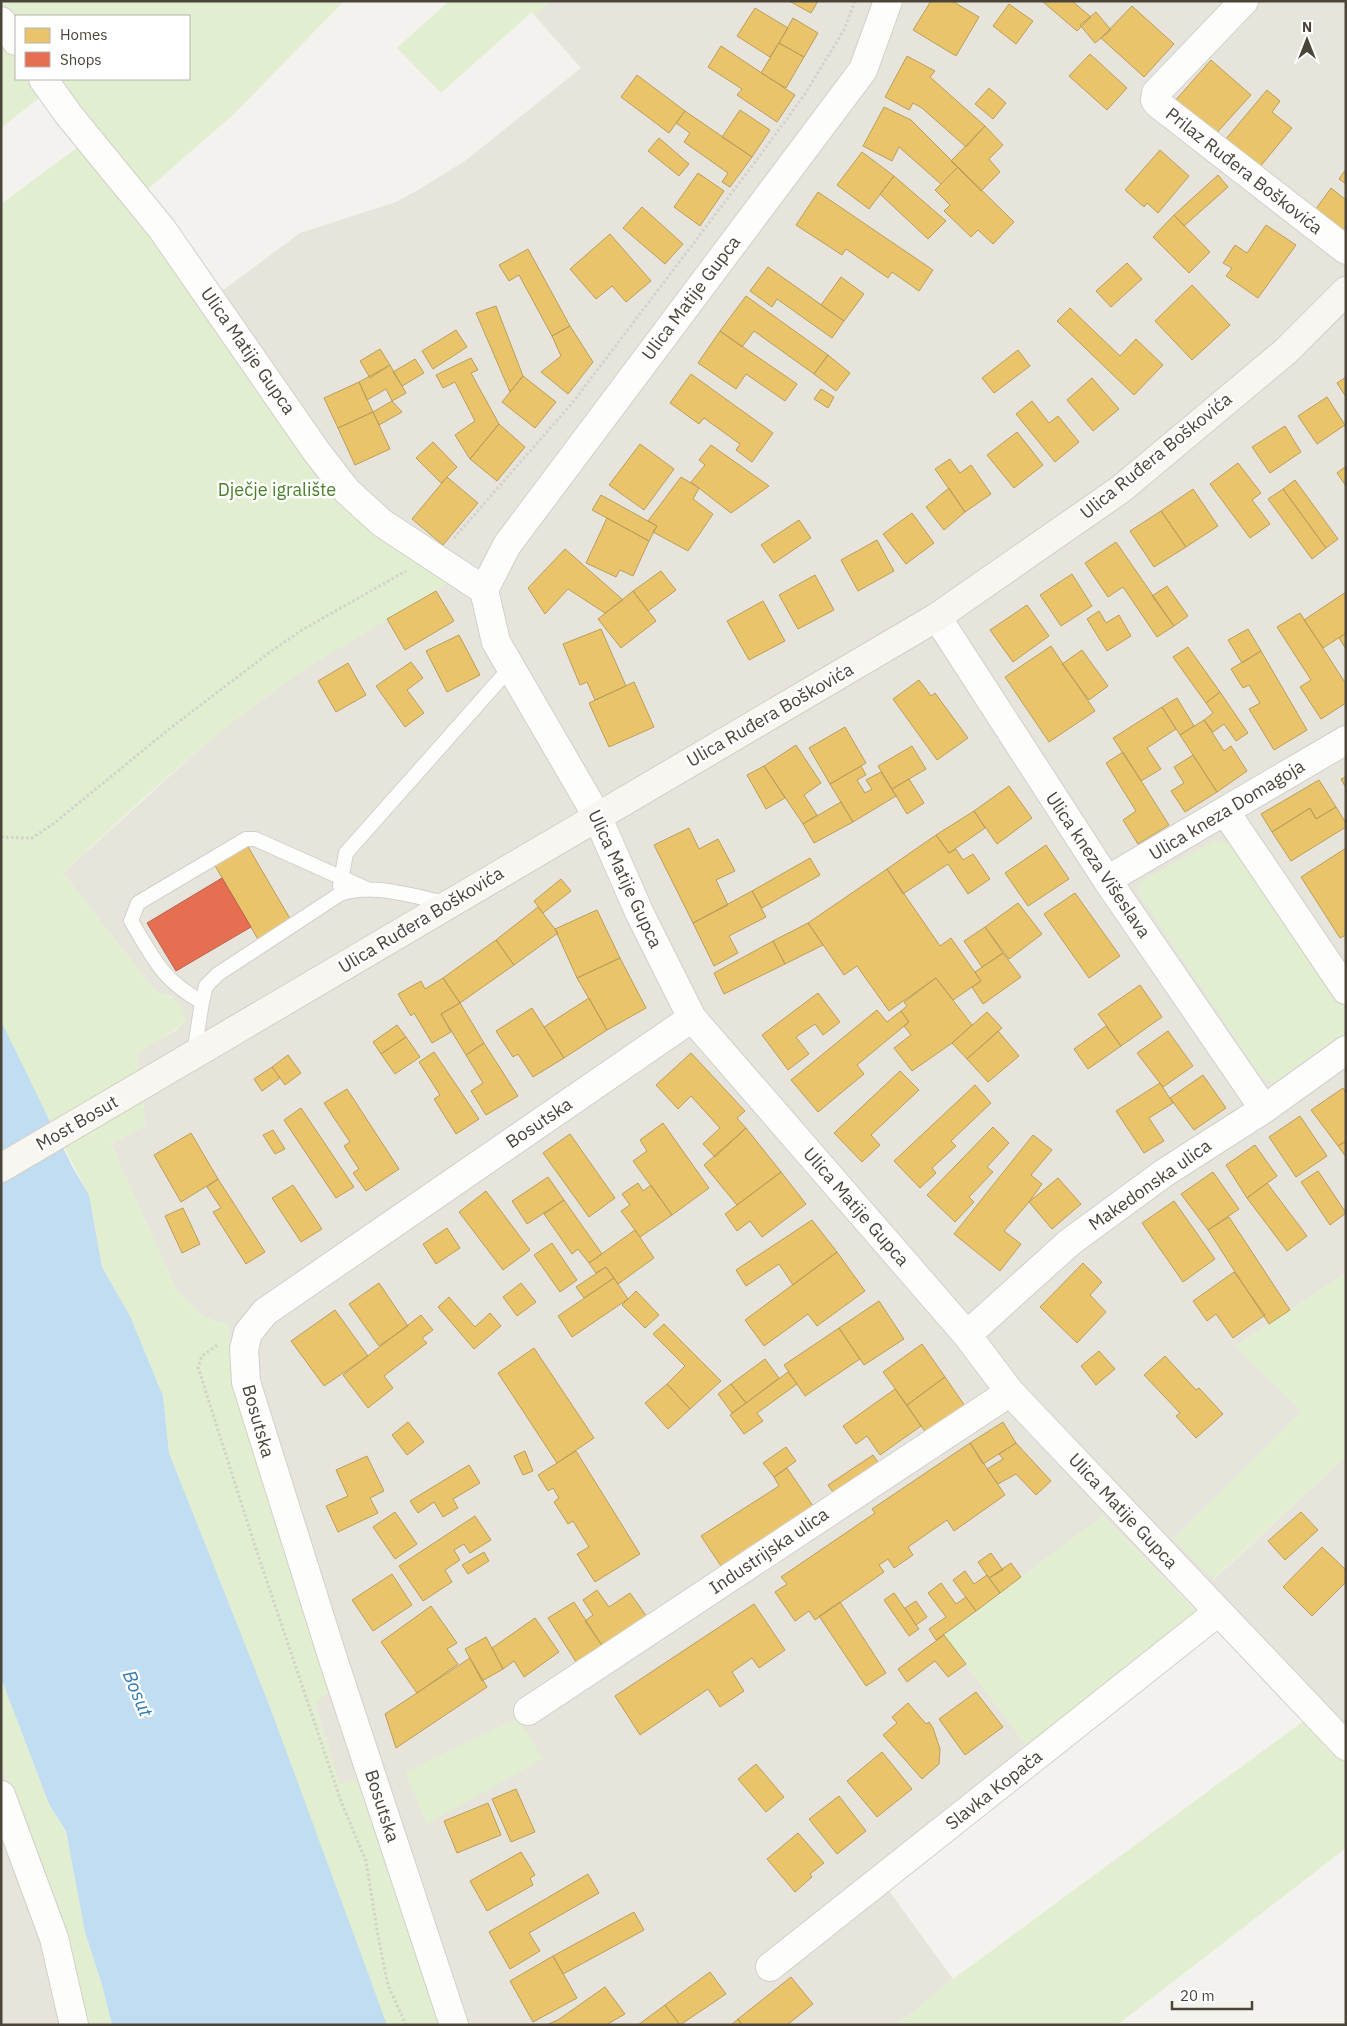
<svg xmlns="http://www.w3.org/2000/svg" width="1347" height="2026" font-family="'IBM Plex Sans',sans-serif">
<rect width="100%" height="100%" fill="#f4f2ee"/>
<path fill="#e7e4dc" d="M550,1h796v1272l-111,73 67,65 -129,128 41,40 132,-123v288l-74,-57 -169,-171 -159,119 97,130 -154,123 66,91 -56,46h-457l-84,-246 -16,6 -25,-81 16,-16 -97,-303 -6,-60 -24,-8 -28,-28 -65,-145 35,-19 -9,-70 9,-9 29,-15 10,-10 -13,-24 -17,-6 -92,-118 153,-139 76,-56 120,-122 -205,-254 93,-69 96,-31 22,-12 47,-29 116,-93 -46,-52z
M1,1765l35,90 50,170h-85z"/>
<path fill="#e1eecf" d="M3,1h341l-110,113 -93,81 -90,-116h138v-63h-173v14l-15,-20z
M449,1h101l-15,15 -3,-4 -91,81 -44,-45z
M1,33l15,22v24h16l11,16 -42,33z
M82,144l60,74 146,208 165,153c-52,36 -110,64 -162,100 -82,57 -155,125 -228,194l92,118c16,5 29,11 30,30 -14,14 -33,20 -48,34l9,70 -35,19 65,145 28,28 24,8 6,60 97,303 -16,17 25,79 16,-5 84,246h-54l-116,-318 -101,-254 -6,-57 -33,-80 -28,-49 -13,-72 -70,-135 -18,-39v-817z
M1216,840l14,3 116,160v35l-66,45 -13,-2 -9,-9 -120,-179 2,-11z
M1346,1273v183l-133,123 -40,-40 129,-128 -67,-65z
M1103,1516l97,99 -171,134 -85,-114z
M1,1678l48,126 17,27 19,101 17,53 10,40h-26l-50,-170 -35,-90z
M518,1718l25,41 -116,65 -22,-52z
M1305,1720l41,42v86l-229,177h-221l57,-46z"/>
<path fill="#c0ddf1" d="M1,1021l71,145 17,29 13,72 28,49 33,80 6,57 101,254 117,318h-275l-10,-40 -17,-53 -19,-101 -17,-27 -48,-126z"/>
<path fill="#e9c46a" stroke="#ba9e5b" d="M789,1h29l-7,12z
M931,1h21l27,16 -23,39 -43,-26z
M1042,1h30l19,16 -14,14z
M1009,4l24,17 -17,23 -23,-18z
M1132,6l42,38 -30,33 -43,-39z
M755,8l33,20 -18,29 -33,-21z
M1096,12l15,18 -16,13 -15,-18z
M793,18l25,15 -14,24 -25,-14z
M779,43l25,14 -18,31 -25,-15z
M721,46l74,49 -18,27 -40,-27 5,-6 -34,-22z
M1090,54l37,34 -20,22 -38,-34z
M907,56l28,15 -5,6 55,49 -19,21 -44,-39 -9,-5 -4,7 -24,-13z
M1211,60l40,35 -38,42 -39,-35z
M637,75l48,36 -16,22 -48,-36z
M989,88l17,15 -13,16 -18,-15z
M1267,90l13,11 -8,11 20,16 -33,40 -34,-28z
M884,107l27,13 47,47 -17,17 -42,-37 -7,14 -29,-15z
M740,110l30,20 -18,27 -30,-20z
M685,111l67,46 -22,30 -8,-5 6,-9 -44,-31 6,-9 -14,-10z
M985,126l18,19 -14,14 11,13 -19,19 -30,-30z
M659,138l30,26 -10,12 -31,-25z
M1160,150l29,26 -31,37 -11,-10 -3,4 -19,-17z
M862,152l32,24 -25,33 -32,-24z
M958,167l56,55 -21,22 -15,-14 -7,7 -27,-26 6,-6 -15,-15z
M1346,169v15l-7,-5z
M698,173l26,18 -24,35 -26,-19z
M1218,175l10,12 -44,39 -10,-11z
M894,176l52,45 -18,18 -48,-45z
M1331,188l15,12v37l-33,-24z
M818,192l115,78 -14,21 -27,-19 -4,6 -42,-29 -4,6 -46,-30z
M642,207l41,37 -18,20 -42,-36z
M1174,215l36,37 -21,21 -36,-36z
M1266,225l30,20 -38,53 -32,-22 6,-8 -9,-5 12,-18 12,8z
M610,234l41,47 -25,21 -14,-16 -16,13 -26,-30z
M528,249l42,77 -18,10 -33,-61 -10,6 -10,-16z
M1127,263l15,16 -31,28 -15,-16z
M768,267l76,54 -12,17 -55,-39 -5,8 -22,-16z
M841,277l23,17 -20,27 -23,-16z
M1192,285l38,40 -38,35 -37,-39z
M746,296l82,59 -14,19 -60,-43 -12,16 -22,-16z
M496,306l27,70 -13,16 -34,-79z
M1070,308l50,48 16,-17 27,26 -29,30 -77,-74z
M570,326l23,36 -25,32 -27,-22 20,-16 -9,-20z
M456,330l11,17 -34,22 -11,-18z
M720,331l77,53 -12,17 -39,-27 -10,15 -38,-26z
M380,349l10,16 -20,13 -10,-17z
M1018,350l12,16 -36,27 -12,-15z
M828,355l22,18 -14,18 -22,-17z
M471,358l7,12 -7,3 28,51 -29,35 -15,-24 20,-14 -20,-39 -12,6 -7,-13z
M415,359l9,14 -22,13 -9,-14z
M390,365l16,28 -14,8 -6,-12 -19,11 -8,-18z
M691,374l82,59 -21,29 -16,-12 4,-6 -36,-26 -5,6 -29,-21z
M523,376l33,26 -21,26 -33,-26z
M1346,377v20l-9,-14z
M1092,378l27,31 -26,22 -26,-31z
M359,382l14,30 -35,16 -14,-30z
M821,389l13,8 -6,11 -14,-9z
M1327,397l18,28 -28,19 -19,-28z
M392,401l10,11 -23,13 -6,-13z
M1032,401l17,22 9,-7 21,26 -24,20 -39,-48z
M373,412l17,37 -35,16 -17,-37z
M499,424l26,23 -28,34 -27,-22z
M1285,426l16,26 -31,21 -18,-26z
M1017,432l26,33 -29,23 -27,-33z
M433,442l24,25 -16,16 -25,-25z
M640,444l34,25 -30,41 -35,-25z
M711,445l58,41 -38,27 -40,-31 14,-17 -6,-5z
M950,459l10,14 11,-8 20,29 -26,18 -30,-43z
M1238,463l23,30 -9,7 18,24 -20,14 -40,-54z
M1346,466v20l-9,-13z
M447,477l31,26 -35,42 -31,-26z
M681,477l18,11 -6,11 20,15 -25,37 -35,-19 4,-6 -9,-5z
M1295,480l43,59 -12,9 -43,-59z
M949,488l16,24 -21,18 -18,-23z
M1193,489l25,37 -32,21 -25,-36z
M1283,489l43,59 -14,11 -44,-60z
M601,495l56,31 -8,15 -57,-31z
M1161,511l25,36 -32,20 -24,-36z
M912,513l22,30 -28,21 -23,-30z
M607,518l42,23 -16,35 -13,-6 -4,7 -30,-14z
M799,520l12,18 -37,25 -13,-18z
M877,540l17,31 -36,20 -17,-31z
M1116,542l58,84 -17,11 -34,-50 -15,10 -23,-34z
M565,549l58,51 -18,13 -37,-24 -23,25 -17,-26z
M661,571l15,19 -28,21 -15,-20z
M1072,574l20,32 -31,20 -21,-31z
M815,575l19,35 -36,19 -19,-34z
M1167,586l21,30 -14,10 -22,-30z
M436,591l18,30 -49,29 -18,-31z
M633,591l23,30 -35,27 -23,-29z
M1346,592v41l-23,15 -19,-28z
M763,601l22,40 -36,19 -22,-39z
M1027,605l22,31 -36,26 -23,-32z
M1099,611l7,12 13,-8 12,21 -24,15 -20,-32z
M1300,613l46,71v19l-25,16 -21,-32 11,-7 -34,-53z
M601,629l25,57 -31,14 -8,-18 -7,3 -17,-41z
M1248,629l13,22 -19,12 -14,-23z
M1346,633v16l-7,-11z
M459,635l21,40 -33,17 -21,-41z
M1051,646l44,65 -46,31 -44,-65z
M1188,647l32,45 -14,11 -33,-46z
M1082,650l26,36 -19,14 -27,-36z
M1261,651l46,79 -33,20 -25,-41 11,-6 -11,-18 -6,3 -12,-19z
M411,662l12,16 -16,12 17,23 -19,14 -29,-41z
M348,663l18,32 -30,17 -18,-31z
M919,680l12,16 4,-3 33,45 -31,22 -44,-61z
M634,682l20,45 -45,20 -20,-44z
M1220,692l28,41 -12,8 -12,-17 -11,8 -9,-12 9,-7 -7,-10z
M1177,698l17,28 -14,9 -18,-28z
M1162,707l14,22 -29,19 14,21 -20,12 -28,-43z
M1204,720l20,31 7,-5 16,25 -30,21 -37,-57z
M845,727l21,36 -36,21 -21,-36z
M796,745l25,38 -17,12 13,20 -14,9 -39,-58z
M912,746l14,23 -34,20 -14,-23z
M1123,752l46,73 -31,19 -15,-24 13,-9 -30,-48z
M1193,755l24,37 -32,20 -14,-21 13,-8 -10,-16z
M764,766l21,32 -19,11 -19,-34z
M861,766l5,9 -9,5 8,13 7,-4 -6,-9 15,-8 15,24 -43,26 -23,-38z
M1346,777v11l-5,-9z
M909,779l15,24 -17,11 -15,-25z
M1319,780l17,27 -20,12 -6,-11 -38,24 -11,-18z
M1009,786l23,32 -35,26 -23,-33z
M841,802l12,20 -39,21 -11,-19z
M1336,807l10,16v4l-55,34 -19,-29 38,-24 6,11z
M974,811l11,17 -36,25 -13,-18z
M689,828l10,21 19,-10 17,32 -19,9 12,25 -35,18 -39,-78z
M936,835l13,18 7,-4 7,11 10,-6 17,25 -22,15 -20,-30 -45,30 -16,-25z
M247,845l45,77 -33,19 -45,-77z
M1046,845l23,34 -41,27 -23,-33z
M1346,848v87l-6,3 -39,-61z
M810,858l10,17 -58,33 -10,-17z
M887,869l53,77 11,-8 30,43 -28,19 -17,-22 -47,33 -32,-45 -13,9 -36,-52z
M561,879l10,12 -28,22 -9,-12z
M752,891l14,26 -37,19 9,17 -24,13 -21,-43z
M1075,893l45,63 -31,22 -45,-64z
M1018,903l24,31 -33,25 -24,-32z
M538,907l20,26 -44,32 -18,-25z
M597,910l23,48 -43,20 -22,-49z
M808,923l15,22 -38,19 -12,-23z
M985,927l18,26 -21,14 -18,-26z
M496,940l18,25 -54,38 -17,-25z
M773,941l12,23 -61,30 -10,-21z
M1003,953l18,24 -38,27 -11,-17 9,-6 -6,-9z
M620,958l26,50 -39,22 -30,-52z
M443,978l17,25 -19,11 10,18 -19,11 -18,-30 -3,3 -13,-22 23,-13 4,8z
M936,978l36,47 -20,18 -40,28 -18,-23 17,-13 -7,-9 5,-4 -8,-11 6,-5 -3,-4z
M1140,985l22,32 -41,29 -23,-32z
M818,993l22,29 -17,13 -8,-11 -19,13 13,17 -21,16 -26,-35z
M589,998l18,32 -43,28 -20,-31z
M460,1003l24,40 -18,12 -25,-41z
M532,1008l32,50 -31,19 -15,-23 -5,3 -17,-26z
M877,1010l10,12 14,-11 8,11 -52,43 7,9 -46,38 -27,-32z
M987,1012l15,16 -35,31 -15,-16z
M397,1025l9,12 -25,17 -8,-12z
M1106,1026l15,20 -33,23 -14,-20z
M998,1031l21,25 -31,26 -21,-23z
M1168,1031l25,35 -30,21 -26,-34z
M406,1037l14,20 -25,17 -14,-20z
M484,1043l34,53 -32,19 -15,-24 12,-8 -17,-28z
M434,1052l45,67 -23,15 -22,-35 6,-4 -21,-33z
M691,1053l54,58 -8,7 9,10 -31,29 -12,-13 17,-16 -29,-32 -13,13 -22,-24z
M288,1055l13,18 -16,12 -13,-18z
M272,1067l8,11 -18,13 -8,-12z
M900,1071l19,19 -48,45 9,10 -18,17 -28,-29z
M1203,1075l23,33 -32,22 -24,-32z
M1160,1083l13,20 -24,15 15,23 -20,12 -28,-42z
M975,1085l16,18 -40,38 5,5 -24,22 4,5 -16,15 -26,-27z
M1343,1088l3,5v48l-8,5 -27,-36z
M347,1089l52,80 -33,22 -13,-18 6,-4 -15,-23 6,-4 -26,-39z
M301,1108l53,79 -18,11 -52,-78z
M1300,1116l27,40 -31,21 -27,-40z
M663,1123l46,65 -37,27 -39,-54 14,-10 -7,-11z
M993,1127l16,16 -22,24 6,5 -24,25 5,5 -19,20 -28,-27z
M746,1128l35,44 -44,33 -33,-40z
M273,1130l12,19 -10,5 -12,-19z
M191,1133l27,46 -37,23 -27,-47z
M570,1134l45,64 -26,19 -46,-64z
M1033,1135l19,15 -21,25 11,9 -13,18 -25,29 17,13 -21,27 -46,-37z
M1346,1141v16l-8,-11z
M1255,1145l22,31 -30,22 -21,-33z
M1318,1171l28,42 -16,12 -29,-43z
M781,1172l25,32 -44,33 -12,-16 -13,10 -12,-17z
M1213,1172l26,37 -31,21 -27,-36z
M548,1177l16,23 -37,24 -15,-23z
M1058,1178l23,26 -29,25 -23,-27z
M218,1179l47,73 -19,12 -33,-52 8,-4 -14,-21z
M638,1183l5,8 8,-6 21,30 -32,22 -19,-26 9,-6 -8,-11z
M1267,1183l40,53 -20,15 -40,-53z
M293,1185l29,44 -21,13 -29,-44z
M486,1191l44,59 -27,20 -44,-58z
M564,1200l38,54 -13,9 -11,-14 -6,5 -28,-40z
M1174,1201l41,58 -32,23 -41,-59z
M183,1208l17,36 -18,9 -17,-37z
M1229,1217l61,93 -21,14 -61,-94z
M812,1220l25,32 -44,33 -14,-21 -33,22 -10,-16z
M447,1228l13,20 -24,16 -13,-20z
M635,1230l19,28 -36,26 -12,-17 -10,6 -7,-10z
M552,1243l25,37 -17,12 -26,-37z
M837,1252l28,39 -48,35 -9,-12 -44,32 -19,-26z
M1083,1263l19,19 -12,13 16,17 -29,31 -37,-36z
M606,1267l8,11 -30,20 -8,-11z
M1234,1272l31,43 -32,23 -17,-24 -9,7 -14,-20z
M614,1278l14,21 -56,38 -14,-21z
M379,1283l29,43 -29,20 -30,-42z
M521,1283l15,19 -19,14 -14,-19z
M636,1291l23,24 -14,13 -23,-23z
M449,1297l26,30 15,-14 11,13 -27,23 -36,-42z
M879,1301l25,38 -40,26 -25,-37z
M335,1310l33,46 -44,30 -33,-45z
M421,1315l12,15 -11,8 5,5 -43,33 9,12 -25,20 -25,-33z
M664,1324l57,57 -31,28 -23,-25 18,-18 -32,-32z
M839,1328l21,31 -55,37 -21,-31z
M922,1344l23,33 -38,28 -24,-33z
M534,1348l60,90 -37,25 -59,-90z
M1099,1351l16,18 -19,16 -15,-19z
M1165,1356l31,34 3,-2 24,26 -27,24 -20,-22 4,-3 -36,-38z
M765,1359l14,19 -33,25 -15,-19z
M788,1372l9,12 -40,29 6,8 -19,13 -14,-19z
M945,1377l20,29 -39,27 -19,-28z
M667,1384l23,25 -22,20 -23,-26z
M731,1384l15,19 -14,10 -14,-19z
M895,1389l26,37 -41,29 -13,-19 -11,8 -13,-18z
M408,1422l16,20 -17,13 -15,-20z
M1003,1422l13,21 -33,21 -13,-21z
M970,1443l35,52 -51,36 -7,-11 -39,27 5,8 -19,13 -6,-9 -9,6 5,7 -69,48 -6,-9 -14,10 -20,-29 12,-8 -6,-7 94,-64 -3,-4z
M1016,1443l35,38 -15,14 -20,-21 -18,10 -11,-15 16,-10 -4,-5z
M786,1447l10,14 -22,16 -11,-14z
M525,1451l8,20 -10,4 -9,-19z
M576,1451l64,103 -45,28 -18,-28 12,-7 -16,-26 -5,3 -14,-22 5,-4 -6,-10 -5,3 -10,-16z
M873,1455l9,13 -45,30 -9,-13z
M367,1456l17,35 -14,7 8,15 -40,19 -12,-26 22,-10 -12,-26z
M469,1465l11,18 -27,16 5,9 -15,9 -9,-15 -16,11 -8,-12z
M787,1468l26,38 -92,60 -20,-30 78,-50 -5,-9z
M395,1512l22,32 -22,15 -22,-32z
M1301,1512l17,18 -33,30 -17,-19z
M475,1516l16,24 -21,13 -6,-9 -10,6 6,10 -15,10 7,12 -29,19 -24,-35z
M1322,1547l24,23v12l-34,34 -29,-29z
M484,1552l5,9 -21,13 -6,-9z
M991,1553l12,17 -14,8 -11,-16z
M1011,1563l10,14 -21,16 -11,-15z
M965,1571l9,13 13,-9 13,18 -24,18 -23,-31z
M392,1574l20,31 -39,26 -21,-31z
M941,1583l15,21 10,-7 10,14 -40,29 -7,-11 17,-12 -18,-24z
M597,1590l12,17 21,-14 17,24 -44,30 -18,-26 8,-6 -10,-15z
M894,1593l25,36 -10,7 -25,-36z
M916,1601l11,16 -11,8 -11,-17z
M574,1602l29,45 -25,18 -30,-47z
M840,1602l46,71 -20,13 -47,-70z
M754,1604l31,46 -26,18 -7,-10 -20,14 12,19 -24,16 -12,-18 -68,46 -25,-39z
M431,1606l26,37 -10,6 11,15 -41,29 -36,-51z
M535,1618l24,34 -35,25 -10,-16 -11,8 -11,-21z
M944,1635l22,29 -18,13 -13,-16 -28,21 -9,-13z
M486,1637l17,32 -21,12 -17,-32z
M470,1658l17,29 -91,61 -11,-34z
M976,1692l27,35 -38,28 -26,-36z
M908,1703l18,21 3,-2 4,6 7,21 -1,15 -17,15 -39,-44 14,-12 -5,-6z
M882,1752l30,37 -35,28 -30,-36z
M756,1764l28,33 -18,15 -28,-33z
M516,1789l19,43 -24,10 -19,-43z
M839,1796l27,35 -29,23 -28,-35z
M488,1803l13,32 -44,18 -13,-32z
M798,1833l26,30 -14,11 2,3 -17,15 -28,-33z
M521,1852l14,23 -5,3 3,7 -46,26 -17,-30z
M588,1874l11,19 -70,40 11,18 -30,18 -21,-37z
M634,1912l10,18 -81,44 -10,-18z
M553,1956l24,42 -44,24 -23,-41z
M710,1972l16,22 -46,31 -15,-20z
M791,1977l22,27 -26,21h-45l-4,-6z
M605,1987l20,27 -19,11h-60l12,-5z
M665,2005l15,20h-42z
M738,2019l4,6h-11z"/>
<path fill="#e76f51" stroke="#b8624a" d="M222,878l29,49 -75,44 -29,-48z"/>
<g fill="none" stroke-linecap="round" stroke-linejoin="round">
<defs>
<path id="lane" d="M340,886l6,-33 165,-186
M202,1002c-40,-22 -48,-43 -71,-81l7,-18 108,-64h9l112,50
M194,1054l8,-52 4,-16 12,-12 122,-80c33,-12 73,3 107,9"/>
<path id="street" d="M888,1l-25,69 -356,475 -23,45 12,52 101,174 43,98 52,104 275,317 43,57 336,354
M1244,1l-88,92 -1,7 3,4 188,146
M1,21l15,20
M43,79l25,35 94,115 154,222 31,40 35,32 102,67
M937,617l170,263 157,229
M1225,811l121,179
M1107,880l239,-140
M967,1335l103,-93 94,-69 100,-64 82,-59
M528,1711l482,-319
M1,1795l53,143 20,87
M770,1967l448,-355
M454,2025l-120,-363 -88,-280 -2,-33 4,-16 17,-21 427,-294"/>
<path id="secondary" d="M1,1168l936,-551 184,-128 165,-138 60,-60"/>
</defs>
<use href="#lane" stroke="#d2d0cb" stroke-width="16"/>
<use href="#street" stroke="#d2d0cb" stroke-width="30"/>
<use href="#secondary" stroke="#d3cfc5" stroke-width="30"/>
<path stroke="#d3d2cc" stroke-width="3" stroke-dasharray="2.5 2.5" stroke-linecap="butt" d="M454,538l119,-136 183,-241 49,-67 39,-64 11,-29
M1,837l31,1 21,-14 115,-94 102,-78 32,-22 104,-59
M217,1345l-15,11 -4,11 57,179 87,258 24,57 12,75 10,49 18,40"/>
<use href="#lane" stroke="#fdfdfc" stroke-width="14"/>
<use href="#street" stroke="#fdfdfc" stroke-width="28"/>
<use href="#secondary" stroke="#f7f6f1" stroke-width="28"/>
</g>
<g text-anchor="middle" stroke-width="5" stroke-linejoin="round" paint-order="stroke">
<g font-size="18" fill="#4b4439" stroke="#fff">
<text transform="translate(1244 171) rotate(38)" y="6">Prilaz Ruđera Boškovića</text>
<text transform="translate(691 298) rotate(-53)" y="6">Ulica Matije Gupca</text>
<text transform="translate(248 351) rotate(55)" y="6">Ulica Matije Gupca</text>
<text transform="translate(1156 456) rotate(-39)" y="6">Ulica Ruđera Boškovića</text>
<text transform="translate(770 715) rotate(-30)" y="6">Ulica Ruđera Boškovića</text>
<text transform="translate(1227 810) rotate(-31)" y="6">Ulica kneza Domagoja</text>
<text transform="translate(1098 865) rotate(56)" y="6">Ulica kneza Višeslava</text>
<text transform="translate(625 879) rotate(65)" y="6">Ulica Matije Gupca</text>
<text transform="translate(421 920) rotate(-31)" y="6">Ulica Ruđera Boškovića</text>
<text transform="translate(77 1123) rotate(-30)" y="6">Most Bosut</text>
<text transform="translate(539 1123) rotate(-34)" y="6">Bosutska</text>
<text transform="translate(1150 1185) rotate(-35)" y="6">Makedonska ulica</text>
<text transform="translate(856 1207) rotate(49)" y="6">Ulica Matije Gupca</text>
<text transform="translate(258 1421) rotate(74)" y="6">Bosutska</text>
<text transform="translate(1123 1511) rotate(47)" y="6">Ulica Matije Gupca</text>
<text transform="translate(769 1551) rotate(-34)" y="6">Industrijska ulica</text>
<text transform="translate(994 1790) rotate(-38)" y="6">Slavka Kopača</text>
<text transform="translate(382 1806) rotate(72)" y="6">Bosutska</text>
</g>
<g font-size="18" fill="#4a7f2a" stroke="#fff">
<text x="277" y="496">Dječje igralište</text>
</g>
<g font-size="19" font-style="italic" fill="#2e7ab2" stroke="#fff">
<text transform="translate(138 1693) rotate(67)" y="7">Bosut</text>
</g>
</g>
<rect width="1347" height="2026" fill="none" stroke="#4b4439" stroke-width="5"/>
<rect x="15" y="15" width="175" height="65" fill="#ffffff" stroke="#b7b4b0"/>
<rect x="25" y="28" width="25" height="15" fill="#e9c46a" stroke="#b7b4b0"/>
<text x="60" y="40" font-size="15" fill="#4b4439">Homes</text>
<rect x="25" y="52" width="25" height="15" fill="#e76f51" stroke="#b7b4b0"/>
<text x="60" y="65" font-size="15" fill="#4b4439">Shops</text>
<g transform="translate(1307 40)" stroke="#ffffff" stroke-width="4" paint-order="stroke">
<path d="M0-4L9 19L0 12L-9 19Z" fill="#4b4439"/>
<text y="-8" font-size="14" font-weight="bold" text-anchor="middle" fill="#4b4439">N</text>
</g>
<path d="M1172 2001v8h80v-8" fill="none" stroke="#4b4439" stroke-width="2.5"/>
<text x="1180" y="2001" font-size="15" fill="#4b4439" stroke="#ffffff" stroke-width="4" paint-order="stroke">20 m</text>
</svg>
